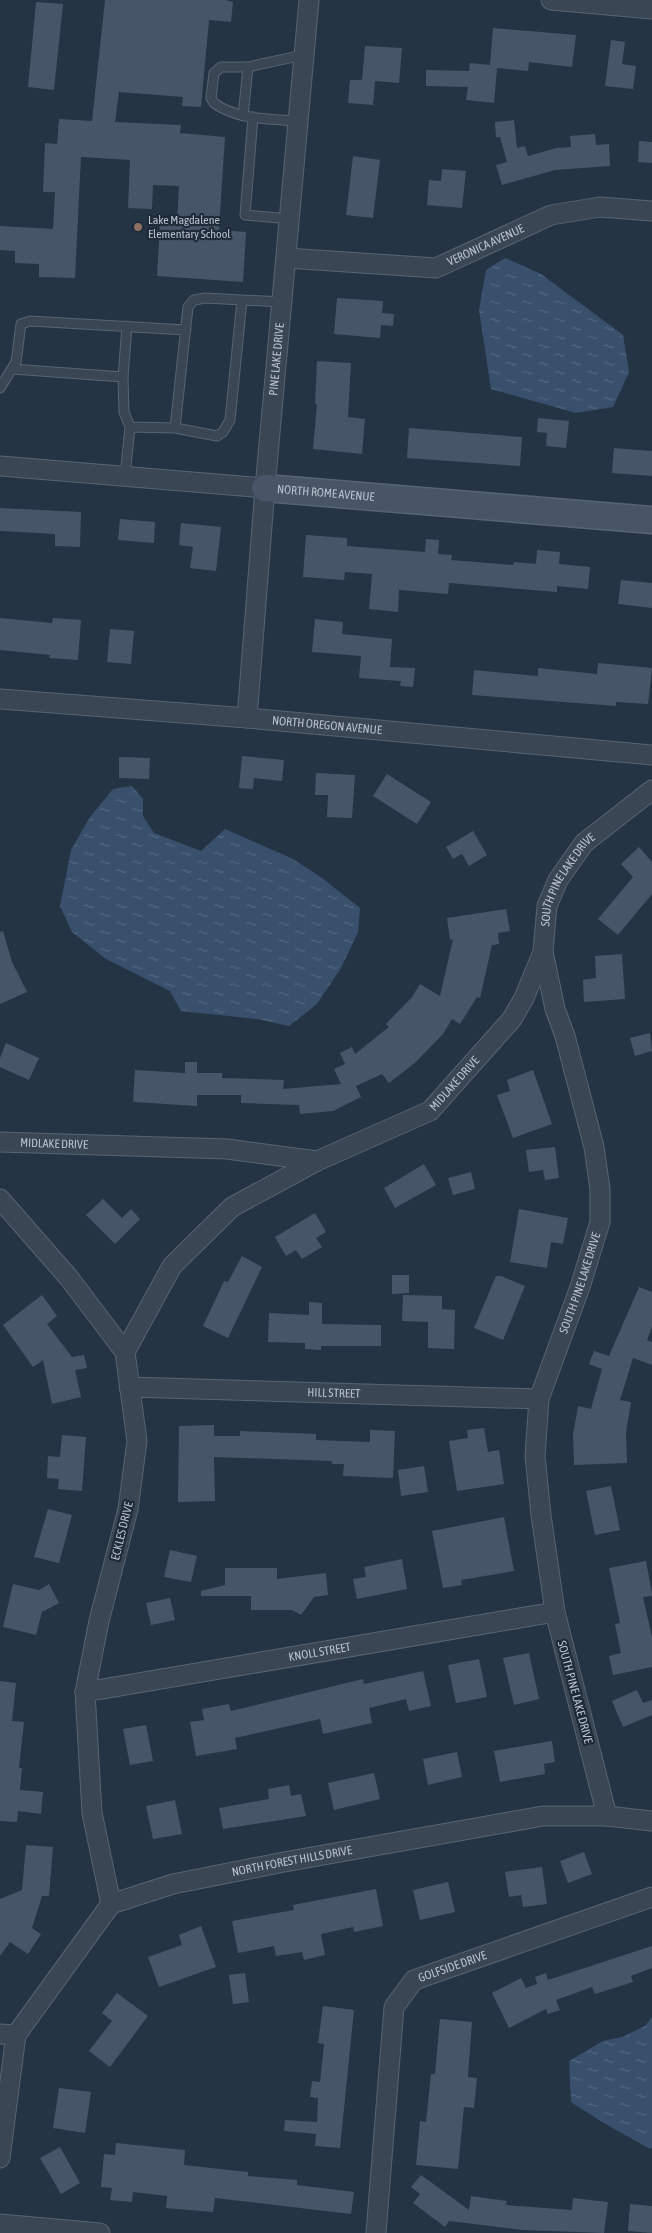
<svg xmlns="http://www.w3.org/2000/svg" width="652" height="2233" font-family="'Asap Condensed',sans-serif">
<defs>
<pattern id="water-ripples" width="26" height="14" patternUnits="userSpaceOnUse" patternTransform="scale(1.25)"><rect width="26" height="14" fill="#38506c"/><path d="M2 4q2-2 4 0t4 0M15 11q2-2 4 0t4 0" fill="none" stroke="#536780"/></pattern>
</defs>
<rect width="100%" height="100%" fill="#253444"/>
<path fill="url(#water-ripples)" d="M505,258l36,16 82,61 6,37 -16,35 -37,6 -85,-24 -12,-79 7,-40z
M132,786l11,13v17l11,17 47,18 24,-22 68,30 29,19 38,30 -2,24 -17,36 -24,36 -28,22 -32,-7 -76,-8 -11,-20 -64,-32 -34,-27 -12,-26 11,-56 19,-33 23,-28z
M652,2017v131l-2,1 -48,-27 -31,-20 -2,-41 34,-20 19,-4 23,-11z"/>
<path fill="#465668" d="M105,0h121l7,2 -2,20 -22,-2 -8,87 -19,-1 1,-9 -64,-5 -4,30 66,3 -1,8 45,4 -6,93 27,2 -3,50 -86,-6 3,-54 17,1 2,-37 -26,-1 -1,24 -24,-1 2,-48 -49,-3 -6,121 -36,-1v-13l-24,-1v-12l-15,-1v-24l53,3 2,-37h-12l2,-49 12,1 2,-25 33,2z
M36,2l27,2 -9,86 -26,-3z
M493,28l83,7 -4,32 -43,-5 -1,9 -31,-3 -3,35 -28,-3 2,-13 -42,-1v-16l43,1 1,-8 20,2z
M611,40l14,2 -3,22 14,2 -3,23 -28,-3z
M365,46l37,2 -3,35 -24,-2 -2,24 -25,-2 2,-23h12z
M514,120l3,28 8,-2 3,10 28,-8 15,-1 -1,-11 25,-2 1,11 13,-1 1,22 -55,4 -53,15 -6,-20 11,-3 -7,-25h-4l-1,-15z
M639,141l13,1v21l-14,-1z
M353,156l27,4 -7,58 -27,-3z
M442,169l24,2 -4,37 -35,-3 2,-25 12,1z
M337,298l46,3 -1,12 12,1 -1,12 -12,-1 -1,13 -46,-4z
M317,361l34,2 -3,54 17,2 -3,35 -49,-5 4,-45h-2z
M538,418l31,3 -3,27 -20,-2 1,-13 -10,-1z
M409,428l113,9 -2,29 -113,-8z
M614,448l38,3v25l-40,-3z
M0,508l81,4 -1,35 -25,-1v-12l-55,-3z
M120,519l35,3 -1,21 -36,-3z
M181,523l40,4 -5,44 -26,-3 3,-21 -14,-2z
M306,535l41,3v8l78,6 1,-13 13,1 -1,14 14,1 -1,5 62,5 1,-3 22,2 1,-14 23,2 -1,12 31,3 -2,22 -31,-3v6l-108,-9 -1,11 -49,-4 -1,22 -29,-3 3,-35 -27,-2 -1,8 -41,-3z
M621,580l31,3v25l-34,-4z
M0,618l52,5 1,-5 28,2 -3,40 -29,-2 1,-3 -50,-5z
M315,619l28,3 -1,12 50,5 -2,28 25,1 -2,19 -13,-1 1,-5 -42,-3 2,-22 -49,-4z
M110,629l24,2 -3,33 -24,-2z
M598,663l54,5 -4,36 -32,-2v4l-144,-11 2,-25 64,6v-8l59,6z
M242,756l42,4 -2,21 -28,-3 -1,11 -14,-1z
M119,757l31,1 -1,21 -30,-1z
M316,773l39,2 -3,43 -25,-1 1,-22h-13z
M387,774l44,28 -14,22 -44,-28z
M473,831l14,24 -18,11 -7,-12 -9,5 -7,-12z
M639,847l13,15v32l-34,41 -20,-16 35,-42 -12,-13z
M506,909l4,22 -12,2 1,11 -7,1 -12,53 -3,-1 -17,27 -8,-5 -9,15 -27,28 -27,21 -7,-9 -26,12 5,11 -28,14 -33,3 -1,-9 -58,-2v-8h-44v11l-64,-4 2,-32 50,3v-11h12v11h25v5l62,2 -1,9 58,-5 -7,-15 11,-5 -5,-11 12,-6 3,7 34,-27 -3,-3 26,-27 8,-13 20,12 13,-57 -3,1 -3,-22z
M3,931l9,31 15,30 -27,12v-72z
M622,954l3,45 -41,3 -1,-22 13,-2 -1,-22z
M650,1033l2,18 -17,5 -5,-18z
M6,1043l33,15 -10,22 -29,-13v-9z
M533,1070l19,54 -39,14 -16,-43 13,-4 -3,-11z
M555,1147l4,31 -14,2 -2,-10 -14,2 -3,-22z
M424,1164l12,21 -41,23 -11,-20z
M471,1172l4,17 -22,6 -5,-17z
M103,1199l19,19 9,-9 9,10 -25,25 -29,-29z
M519,1209l49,9 -5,26 -12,-2 -4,26 -37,-6z
M315,1213l11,19 -10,6 6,9 -20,12 -6,-9 -10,6 -11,-19z
M242,1256l20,11 -34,71 -25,-12 21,-45 4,1z
M392,1275h17v18l-17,1z
M496,1276h5l24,10 -22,54 -29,-12z
M639,1287l13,5v35l-5,13 5,2v23l-19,-7 -13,42 11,2 -5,31 1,30 -53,2 -1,-30 5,-29 13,3 11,-40 -13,-5 5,-13 15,5z
M42,1295l15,21 -10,8 25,33 12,-2 3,13 -12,2 6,27 -29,7 -9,-44 -10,7 -30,-42z
M403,1295l39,1v13l13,1 -1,39 -26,-1v-26l-26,-1z
M309,1302l13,1v21l59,1v21h-60v4l-16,-1v-6l-37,-1 1,-29 40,2z
M214,1425v11h26v-5l76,3v6l54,2v-12l25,1 -2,47 -50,-2 1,-12h-12v-3l-118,-4 1,44 -37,1 1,-76z
M484,1428l4,24 11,-2 5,34 -47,7 -8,-50 19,-3 -1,-8z
M62,1435l24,2 -4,54 -24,-2 1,-10 -12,-1 1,-22 12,1z
M424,1466l4,26 -27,4 -3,-26z
M611,1486l9,44 -25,5 -9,-44z
M48,1509l24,6 -13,48 -25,-6z
M504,1517l10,54 -53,9 1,5 -19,3 -11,-57z
M170,1550l27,6 -6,26 -27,-5z
M402,1559l5,30 -50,10 -4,-20 13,-2 -2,-10z
M646,1561l6,33v2l-9,1 9,40v30l-39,8 -4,-19 12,-3 -6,-29 5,-1 -11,-55z
M225,1568h52v11l49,-6 2,22 -14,2 -13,18 -9,-5h-41v-14h-50v-5l24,-6z
M13,1584l26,6 10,-6 10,19 -17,9 -6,23 -33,-8z
M170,1598l5,22 -24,5 -5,-22z
M529,1653l10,46 -25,6 -11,-47z
M479,1659l8,38 -31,6 -8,-38z
M423,1671l8,35 -22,5 -3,-12 -37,9 3,15 -49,11 -3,-15 -85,19 2,11 -41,7 -6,-34 14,-2 -2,-11 27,-5 2,7 132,-32 1,5z
M0,1681l16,2 -4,38 12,1 -5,46h3l-2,22 23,2 -2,22 -23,-3 -1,11 -17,-1z
M637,1690l6,13 9,-3v15l-29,12 -11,-26z
M146,1725l7,36 -23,4 -7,-36z
M552,1741l3,21 -11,2 1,10 -45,8 -6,-31z
M457,1752l5,25 -34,8 -5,-26z
M374,1773l6,26 -46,11 -6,-27z
M289,1785l2,11 10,-2 5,22 -83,13 -4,-21 50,-9 -1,-10z
M175,1800l7,34 -29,5 -7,-33z
M26,1845l27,2 -4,49h-7l-10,32 9,6 -13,20 -18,-12 -10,14v-57l22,-9z
M584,1852l8,22 -24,9 -8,-22z
M542,1867l5,37 -24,3 -2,-12 -12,2 -4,-25z
M448,1882l7,30 -35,8 -7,-30z
M376,1889l7,37 -29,6 -1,-5 -32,7 4,21 -21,5 -2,-8 -26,4 -2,-10 -36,7 -6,-32 62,-11 -1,-5z
M201,1926l15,41 -57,20 -11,-30 34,-12 -3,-10z
M652,1946v22l-21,8 2,6 -38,12 -3,-7 -36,13 4,10 -12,4 -2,-5 -37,19 -17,-35 29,-15 5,10 11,-4 -2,-7 11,-4 2,7z
M245,1973l4,29 -16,2 -4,-29z
M117,1993l31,23 -38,51 -21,-16 23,-30 -10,-8z
M323,2006l31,4 -14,138 -25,-2 1,-12 -32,-3 1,-11 32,2 1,-24 -8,-1 2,-16 8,1 4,-38 -6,-1z
M440,2019l32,3 -4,55 9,1 -3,30 -10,-1 -6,62 -42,-4 4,-44 6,1 5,-48h4z
M59,2088l32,4 -6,41 -32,-5z
M116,2143l69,7 -1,15 64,7v4l49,4v5l57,7 -3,22 -136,-16 -2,14 -47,-4 1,-12 -34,-4 -1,10 -22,-2 2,-12 -11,-1 3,-33 11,1z
M60,2147l20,36 -19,11 -21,-36z
M421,2175l48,35 2,-14 36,5 -1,4 66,5 1,-12 35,4 -4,31 -81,-3 -74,-9 -4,6 -32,-24 7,-9 -9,-7z
M630,2204l22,2v27l-24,-2z"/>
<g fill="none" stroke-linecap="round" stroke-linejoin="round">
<defs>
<path id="lane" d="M243,116l5,-49
M253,117l-8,98 45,4
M298,121c-27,-2 -61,-1 -84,-18l-3,-5 3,-25 7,-6h27l55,-12
M12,369l111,8 1,35 6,15
M123,377l4,-51
M0,388l16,-26 5,-38 9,-3 156,9
M175,428l42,8 6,-4 7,-12 12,-120
M125,476l5,-49 45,1 13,-121 6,-7 11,-2 77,4"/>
<g id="street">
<path d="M551,0l101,9"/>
<path id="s1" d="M287,258l149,10 115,-53 49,-8 52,4"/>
<path d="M0,466l265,22"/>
<path id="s2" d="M0,699l247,19 405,37"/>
<path id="s3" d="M247,718l18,-230 44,-488"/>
<path id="s4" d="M0,1142l227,7 90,12"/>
<path d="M0,1199l69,79 56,74 12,89 -9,68 -29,112 -14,71 7,121 19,91"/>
<path id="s5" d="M125,1352l47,-86 60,-59 85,-46 113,-50 82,-92 12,-21 19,-46"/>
<path id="s6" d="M129,1387l410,12"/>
<path id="s7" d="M85,1692l470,-80"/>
<path id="s8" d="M607,1816l-52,-204 -14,-97 -6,-59 4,-57 41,-112 20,-65v-33l-6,-42 -29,-111 -10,-27 -12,-57 4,-46 11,-26 26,-37 68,-53"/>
<path id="s9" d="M0,2034l16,1 95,-131 62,-20 111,-22 259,-46h64l45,5"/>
<path d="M0,2158l16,-123"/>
<path d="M0,2224l100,9"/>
<path id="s10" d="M376,2233l18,-226 20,-27 238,-83"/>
</g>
<g id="secondary">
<path id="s11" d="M265,488l387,32"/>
</g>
</defs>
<use href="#lane" stroke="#586471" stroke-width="11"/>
<use href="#street" stroke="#586471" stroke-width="21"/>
<use href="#secondary" stroke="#586471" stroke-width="29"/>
<use href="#lane" stroke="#3a4654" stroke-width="9"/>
<use href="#street" stroke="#3a4654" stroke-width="19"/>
<use href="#secondary" stroke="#485567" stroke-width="26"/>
</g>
<circle fill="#8d6e63" stroke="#1f2b39" stroke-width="2" cx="138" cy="227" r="5"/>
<g text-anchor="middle" stroke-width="4.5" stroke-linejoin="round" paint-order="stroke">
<g font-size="12" fill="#b7c1cd" stroke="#1f2b39" text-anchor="start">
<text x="148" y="224">Lake Magdalene<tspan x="148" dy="14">Elementary School</tspan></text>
</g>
<g font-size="12" fill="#b7c1cd" stroke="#1f2b39">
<text dy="4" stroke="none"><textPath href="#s1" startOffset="204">VERONICA AVENUE</textPath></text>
<text dy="4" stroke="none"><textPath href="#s3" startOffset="360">PINE LAKE DRIVE</textPath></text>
<text dy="4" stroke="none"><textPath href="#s11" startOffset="61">NORTH ROME AVENUE</textPath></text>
<text dy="4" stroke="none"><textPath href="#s2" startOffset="328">NORTH OREGON AVENUE</textPath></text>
<text dy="4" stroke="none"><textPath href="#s8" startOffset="968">SOUTH PINE LAKE DRIVE</textPath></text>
<text dy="4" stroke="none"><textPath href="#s5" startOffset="439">MIDLAKE DRIVE</textPath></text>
<text dy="4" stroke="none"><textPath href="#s4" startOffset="54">MIDLAKE DRIVE</textPath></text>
<text dy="4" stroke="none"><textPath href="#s8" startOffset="548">SOUTH PINE LAKE DRIVE</textPath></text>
<text dy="4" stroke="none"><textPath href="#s6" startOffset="205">HILL STREET</textPath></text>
<text transform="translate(122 1531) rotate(-76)" y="4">ECKLES DRIVE</text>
<text dy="4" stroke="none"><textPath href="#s7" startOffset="238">KNOLL STREET</textPath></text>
<text transform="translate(575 1692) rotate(75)" y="4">SOUTH PINE LAKE DRIVE</text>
<text dy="4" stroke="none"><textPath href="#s9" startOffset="364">NORTH FOREST HILLS DRIVE</textPath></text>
<text dy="4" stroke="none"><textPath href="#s10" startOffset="301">GOLFSIDE DRIVE</textPath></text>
</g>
</g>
</svg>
